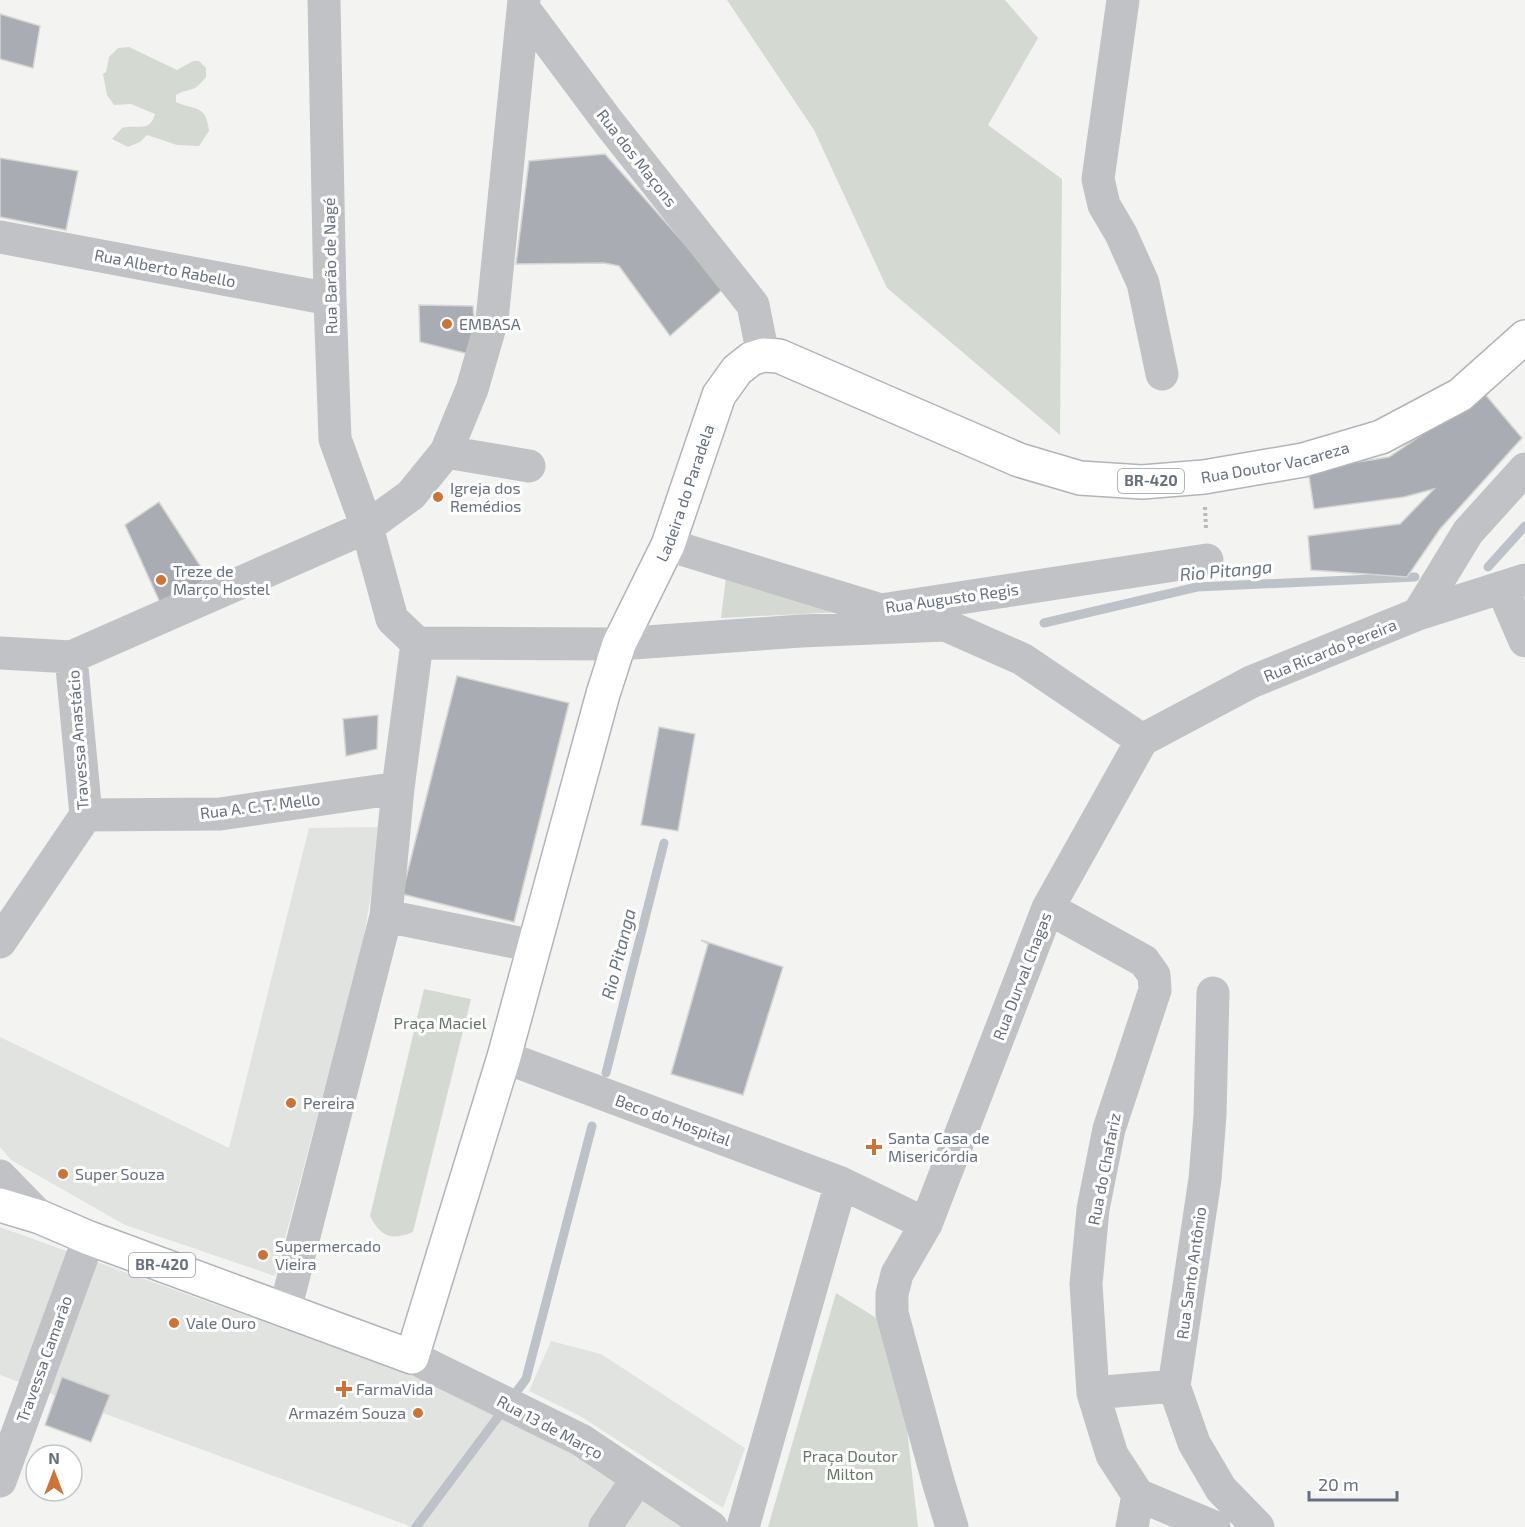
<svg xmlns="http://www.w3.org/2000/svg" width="1525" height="1527" font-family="'Exo 2',sans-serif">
<rect width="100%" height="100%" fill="#f3f4f1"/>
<path fill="#e1e3e1" d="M382,827l-19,116 -88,333 -150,-51 -114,-65 -11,-13v-110l229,111 80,-320z
M0,1227l419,151 159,76 104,73h-270l-412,-152z
M551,1341l50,13 144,94 -22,60 -143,-92 -51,-25z"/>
<path fill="#d4dad2" d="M727,0h278l33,38 -50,87 74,54 -2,256 -173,-147 -73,-158z
M129,47l48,23 16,-9h6l7,7v9c-3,4 -7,8 -11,11 -7,3 -13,3 -19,7v7c20,9 30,2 33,29l-10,15 -22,-1 -30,-10 -7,7 -12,5 -16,-8 10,-11c15,-4 28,5 33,-14l-24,-10 -17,1 -7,-10 -4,-21 3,-2 3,-15 9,-9z
M726,577l155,33 -160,8z
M424,989l47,10 -58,233c-22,9 -32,5 -43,-16z
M836,1293l60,37 22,197h-150z"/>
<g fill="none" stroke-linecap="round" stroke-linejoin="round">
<path stroke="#bcc2c8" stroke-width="9" d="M1488,567l37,-41
M1044,623l153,-36 218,-10
M606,1073l58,-230
M512,1398l14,-19 66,-253
M416,1527l88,-118"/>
</g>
<path fill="#a9adb3" stroke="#d5d5d3" stroke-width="1.5" d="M0,14l40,12 -7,42 -33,-9z
M605,154l119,134 -54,48 -51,-70 -15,-3 -88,1 13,-103z
M0,158l78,13 -12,59 -66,-13z
M419,305l54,1 4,50 -57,-14z
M1484,393l38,45 -82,91 -33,48 -96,-7 -3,-34 92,-12 34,-35 -30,8 -90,12 -6,-39 81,-13z
M159,502l49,76 -46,29 -37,-82z
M457,676l112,27 -55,219 -112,-28z
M378,715l-1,34 -31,7 -3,-37z
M659,727l36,7 -17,97 -37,-6z
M701,940l82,27 -40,128 -72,-21 37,-130z
M62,1377l48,18 -19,47 -46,-17z"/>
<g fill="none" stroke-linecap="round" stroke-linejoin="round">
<defs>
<g id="major">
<path id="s1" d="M0,1205l40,12 49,21 323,119 92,-300 99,-363 16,-50 49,-99 51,-150 18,-25 14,-11 12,-4 16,1 240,104 61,18 62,4 62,-5 99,-17 78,-23 79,-42 65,-58"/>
</g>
</defs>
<use href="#major" stroke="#b1b4b8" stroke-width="36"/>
<path stroke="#b7b9bc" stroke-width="4" stroke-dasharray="3 3" stroke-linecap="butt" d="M1205,507l1,22"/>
<path stroke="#c0c2c5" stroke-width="33" d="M1123,0l-25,179 6,26 17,29 22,49 19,91
M524,9l85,114 144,182 10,50
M0,237l330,62
M446,452l83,14
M668,545l213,65 326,-50
M1502,588l23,53
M1418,614l50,-82 57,-63
M924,620l21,5 77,34 120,81
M417,643l202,1 182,-13 144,-6
M0,653l71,4 296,-130 44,-32 35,-43 26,-63 20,-69 32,-320
M1142,740l109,-58 167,-68 107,-34
M86,815l134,-1 178,-26
M1048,908l96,53 10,14 1,15 -46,139 -16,80 -7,75 7,109 19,62 26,40 -6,32
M386,916l148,30
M0,942l86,-127 -15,-158
M1213,993l-3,122 -5,64 -31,207 20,57 27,46 37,38
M504,1057l337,126 85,41
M0,1176l40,41
M285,1310l101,-394 12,-128 19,-145 -25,-24 -25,-92 -32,-88 -5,-140 -6,-299
M412,1357l169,83 130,87
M1093,1393l81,-7
M0,1481l89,-243
M1138,1495l76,32
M605,1527l33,-49
M743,1527l98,-344
M952,1527l-14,-46 -46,-168v-19l5,-20 29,-50 122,-316 94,-168"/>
<use href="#major" stroke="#fff" stroke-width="33"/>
</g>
<g fill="#cd7337" stroke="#fff" stroke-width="2">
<circle cx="447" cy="324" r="6"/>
<circle cx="438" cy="497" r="6"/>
<circle cx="161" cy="580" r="6"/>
<circle cx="291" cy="1103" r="6"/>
<path d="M871 1138h6v6h6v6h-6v6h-6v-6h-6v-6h6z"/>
<circle cx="63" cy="1174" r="6"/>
<circle cx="263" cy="1255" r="6"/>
<circle cx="174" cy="1323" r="6"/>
<path d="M341 1380h6v6h6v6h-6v6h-6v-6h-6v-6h6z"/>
<circle cx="418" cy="1413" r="6"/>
</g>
<g text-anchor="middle" stroke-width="6" stroke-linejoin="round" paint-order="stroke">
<g fill="#fff" stroke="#959ba5" stroke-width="1.5">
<rect x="1118" y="469" width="66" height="24" rx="4.5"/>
<rect x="129" y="1253" width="66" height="24" rx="4.5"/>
</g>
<g font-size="15" font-weight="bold" fill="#67707e">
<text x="1151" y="486">BR-420</text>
<text x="162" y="1270">BR-420</text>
</g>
<g font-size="16" fill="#67707e" stroke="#fff">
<text transform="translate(637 158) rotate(52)" y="6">Rua dos Maçons</text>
<text transform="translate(330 266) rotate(-91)" y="6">Rua Barão de Nagé</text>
<text transform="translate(165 268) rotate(11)" y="6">Rua Alberto Rabello</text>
<text dy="6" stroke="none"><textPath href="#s1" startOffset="2050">Rua Doutor Vacareza</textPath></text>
<text dy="6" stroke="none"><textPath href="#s1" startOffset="1347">Ladeira do Paradela</textPath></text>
<text transform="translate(952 598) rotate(-8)" y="6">Rua Augusto Regis</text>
<text transform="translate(1330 650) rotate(-22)" y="6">Rua Ricardo Pereira</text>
<text transform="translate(78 740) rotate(-94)" y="6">Travessa Anastácio</text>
<text transform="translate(260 806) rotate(-7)" y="6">Rua A. C. T. Mello</text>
<text transform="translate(1022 976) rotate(-69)" y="6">Rua Durval Chagas</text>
<text transform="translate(673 1120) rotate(20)" y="6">Beco do Hospital</text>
<text transform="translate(1104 1169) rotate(-79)" y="6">Rua do Chafariz</text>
<text transform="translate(1191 1273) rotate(-82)" y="6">Rua Santo Antônio</text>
<text transform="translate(44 1359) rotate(-70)" y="6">Travessa Camarão</text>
<text transform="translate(550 1427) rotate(28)" y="6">Rua 13 de Março</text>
</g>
<g font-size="16" fill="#67707e" stroke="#fff" text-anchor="start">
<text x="459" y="330">EMBASA</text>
<text x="450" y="494">Igreja dos<tspan x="450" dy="18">Remédios</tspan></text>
<text x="173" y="577">Treze de<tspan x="173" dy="18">Março Hostel</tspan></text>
<text x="303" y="1109">Pereira</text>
<text x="888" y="1144">Santa Casa de<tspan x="888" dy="18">Misericórdia</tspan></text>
<text x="75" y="1180">Super Souza</text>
<text x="275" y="1252">Supermercado<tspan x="275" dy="18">Vieira</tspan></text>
<text x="186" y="1329">Vale Ouro</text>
<text x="356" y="1395">FarmaVida</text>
<text x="406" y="1419" text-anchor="end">Armazém Souza</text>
</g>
<g font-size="16" fill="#657665" stroke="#fff">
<text x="440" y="1029">Praça Maciel</text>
<text x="850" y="1462">Praça Doutor<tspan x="850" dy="18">Milton</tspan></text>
</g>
<g font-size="18" font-style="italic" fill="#687682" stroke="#fff">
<text transform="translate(1226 571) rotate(-5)" y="6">Rio Pitanga</text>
<text transform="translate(619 954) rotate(-76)" y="6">Rio Pitanga</text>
</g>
</g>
<g transform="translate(54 1473)"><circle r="28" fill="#ffffff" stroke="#c2c6cb" stroke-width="1.5"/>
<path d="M0-4.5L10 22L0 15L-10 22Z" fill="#cd7337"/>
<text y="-9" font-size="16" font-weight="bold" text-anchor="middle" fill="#67707e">N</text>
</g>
<path d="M1309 1491v9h88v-9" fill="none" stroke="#67707e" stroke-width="3"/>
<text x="1318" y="1491" font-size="18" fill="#67707e" stroke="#ffffff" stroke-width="4.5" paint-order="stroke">20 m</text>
</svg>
